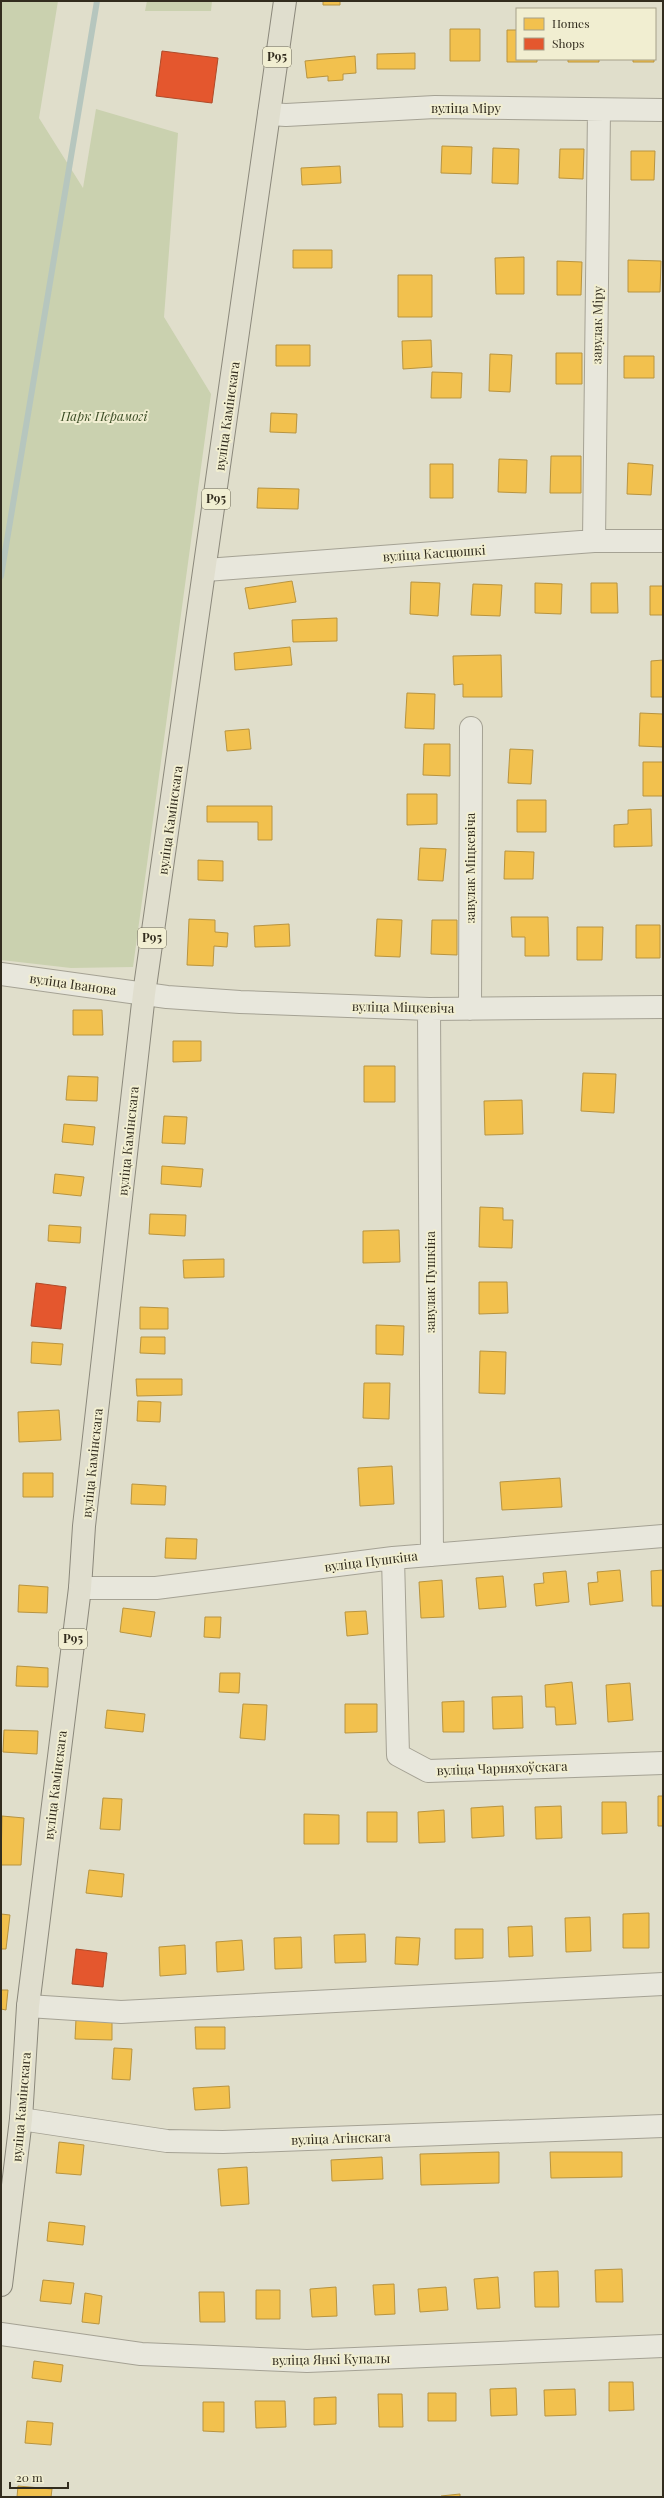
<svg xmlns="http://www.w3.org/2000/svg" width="664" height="2498" font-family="'Playfair Display',serif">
<rect width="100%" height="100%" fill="#e0decb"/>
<path fill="#cad1af" d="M1,1h57l-19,117 44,70 13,-79 82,24 -14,184 47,77 -78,573 -62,1 -70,-8z
M147,1h65l-1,10h-66z"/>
<path fill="#f2c14e" stroke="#b89440" d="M323,1h17v4h-17z
M450,29h30v32h-30z
M507,30h10v29h20v3h-30z
M415,53v16h-38v-15z
M355,56l1,17 -13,1v6l-15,1v-5l-21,2 -2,-17z
M568,59h31v3h-31z
M633,59h21v3h-21z
M442,146l30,1 -1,27 -30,-1z
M493,148l26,1 -1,35 -26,-1z
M560,149h24l-1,30 -24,-1z
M631,151h24l-1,29h-23z
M340,166l1,17 -39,2 -1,-17z
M293,250h39v18h-39z
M524,257v37h-28l-1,-36z
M628,260l33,1 -1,31h-32z
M557,261l25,1 -1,33h-24z
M398,275h34v42h-34z
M431,340l1,27 -29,2 -1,-28z
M276,345h34v21h-34z
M556,353h26v31h-26z
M490,354l22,1 -2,37 -21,-1z
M624,356h30v22h-30z
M432,372l30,1 -1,25h-30z
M271,413l26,1 -1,19 -26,-1z
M551,456h30v37h-31z
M499,459l28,1 -1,33 -28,-1z
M628,463l25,2 -2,30 -24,-1z
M430,464h23v34h-23z
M258,488l41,1 -1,20 -41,-1z
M292,581l4,21 -47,7 -4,-21z
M411,582l29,1 -2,33 -28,-2z
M535,583l27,1 -1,30 -26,-1z
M591,583h26l1,30h-27z
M473,584l29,1 -2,31 -29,-1z
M650,586h13v29h-13z
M337,618v23l-44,1 -1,-22z
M290,647l2,18 -57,5 -1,-17z
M501,655l1,42h-39v-13l-9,1 -1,-29z
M663,660v37h-12v-36z
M407,693l28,1 -1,35 -29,-1z
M640,713l23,1v33l-24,-1z
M249,729l2,20 -24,2 -2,-20z
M424,744h26v32l-27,-1z
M510,749l23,1 -2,34 -23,-1z
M643,762h20v34h-20z
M407,794h30v30l-30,1z
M517,800h29v32h-29z
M207,806h65v34h-14v-18h-51z
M651,809l1,37 -38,1v-22l14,-1v-14z
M420,848l26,1 -3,32 -25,-1z
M505,851l29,1 -1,27h-29z
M198,860l25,1v20l-25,-1z
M511,917h37l1,39h-24v-19h-13z
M189,919l26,1v12l13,1 -1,14 -13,-1 -1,20 -26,-1z
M377,919l25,1 -2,37 -25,-1z
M432,920h25v35l-26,-1z
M289,924l1,22 -35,1 -1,-21z
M636,925h24v33h-24z
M577,927h26l-1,33h-25z
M73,1010h29l1,25h-30z
M173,1041h28v20l-28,1z
M364,1066h31v36h-31z
M583,1073l33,1 -2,39 -33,-2z
M68,1076l30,1 -1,24 -31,-1z
M522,1100l1,34 -38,1 -1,-34z
M164,1116l23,1 -2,27 -23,-1z
M64,1124l31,3 -2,18 -31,-3z
M162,1166l41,3 -2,18 -40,-3z
M55,1174l29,3 -3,19 -28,-3z
M480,1207l23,1v12h10l-1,28 -33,-1z
M150,1214l36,1 -1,21 -36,-2z
M49,1225l32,2 -1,16 -32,-2z
M399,1230l1,32 -37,1v-32z
M224,1259v18l-40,1 -1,-18z
M479,1282h28l1,31 -29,1z
M140,1307l28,1v21h-28z
M376,1325l28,1 -1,29 -27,-1z
M141,1337h24v17l-25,-1z
M32,1342l31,2 -2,21 -30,-2z
M480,1351l26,1 -1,42 -26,-1z
M136,1379h46v16l-45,1z
M364,1383h26l-1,36 -26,-1z
M138,1401l23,1 -1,20 -23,-1z
M59,1410l2,30 -42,2 -1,-30z
M392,1466l2,38 -34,2 -2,-38z
M23,1473h30v24h-30z
M560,1478l2,29 -60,3 -2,-28z
M132,1484l34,2 -1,19 -34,-1z
M166,1538l31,1 -1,20 -31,-1z
M620,1570l3,31 -33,4 -2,-22 10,-1 -1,-10z
M663,1570v36h-11l-1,-35z
M566,1571l3,31 -33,4 -2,-22 10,-1 -1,-10z
M503,1576l3,31 -27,2 -3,-31z
M442,1580l2,37 -23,1 -2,-36z
M19,1585l29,2 -1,26 -29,-1z
M123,1608l32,4 -4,25 -31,-5z
M366,1611l2,23 -21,2 -2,-24z
M205,1617h16l-1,21 -16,-1z
M17,1666l31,2v19l-32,-1z
M220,1673h20l-1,20 -20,-1z
M572,1682l4,42 -20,1 -1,-18h-9l-1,-22z
M630,1683l3,37 -25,2 -2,-37z
M522,1696l1,32 -30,1 -1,-32z
M464,1701v31h-21l-1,-30z
M243,1704l24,1 -2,35 -25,-2z
M345,1704h32v28l-32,1z
M107,1710l38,4 -2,18 -38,-4z
M4,1730l34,1 -1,23 -34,-2z
M658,1796h5v30h-5z
M103,1798l19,1 -2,31 -20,-1z
M602,1802h24l1,31 -25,1z
M503,1806l1,30 -32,2 -1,-30z
M561,1806l1,32 -26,1 -1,-32z
M444,1810l1,32 -26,1 -1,-31z
M367,1812h30v30h-30z
M304,1814l35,1v29h-35z
M2,1816l22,2 -3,47h-20z
M89,1870l35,4 -2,23 -36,-4z
M649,1913v35h-26v-34z
M1,1914l9,1 -4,34h-5z
M590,1917l1,34 -25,1 -1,-34z
M532,1926l1,30 -24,1 -1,-30z
M455,1929h28v29l-28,1z
M365,1934l1,28 -31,1 -1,-28z
M301,1937l1,31 -27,1 -1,-31z
M396,1937l24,1 -2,27 -23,-1z
M242,1940l2,30 -27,2 -1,-30z
M185,1945l1,29 -26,2 -1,-29z
M1,1990h7l-2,20 -5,-1z
M76,2019l36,1v20l-37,-1z
M195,2027h30v22h-29z
M114,2048l18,1 -2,31 -18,-1z
M229,2086l1,22 -35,2 -2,-22z
M59,2142l25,3 -3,30 -25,-2z
M499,2152v31l-78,2 -1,-31z
M550,2152h72v25l-71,1z
M382,2157l1,22 -51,2 -1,-21z
M247,2167l2,37 -28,2 -3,-37z
M49,2222l36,4 -2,19 -36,-4z
M622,2269l1,33h-27l-1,-32z
M558,2271l1,36h-24l-1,-35z
M498,2277l2,31 -23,1 -3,-30z
M43,2280l31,3 -3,21 -31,-3z
M394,2284l1,30 -20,1 -2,-30z
M336,2287l1,29 -25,1 -2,-28z
M446,2287l2,23 -28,2 -2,-23z
M256,2290h24v29h-24z
M199,2292h25l1,30h-25z
M85,2293l17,3 -3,28 -17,-2z
M34,2361l29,4 -2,17 -29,-4z
M609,2382h24l1,28 -25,1z
M516,2388l1,27 -26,1 -1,-27z
M575,2389l1,26 -31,1 -1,-26z
M428,2393h28v28h-28z
M378,2394h24l1,33h-24z
M336,2397v27l-22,1v-27z
M255,2401h30l1,26 -30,1z
M203,2402h21v30l-21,-1z
M27,2421l26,2 -2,22 -26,-2z
M18,2486l34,3 -1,8h-34z
M460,2494v3h-18l-1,-1z"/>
<path fill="#e4572e" stroke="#af4a29" d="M162,51l56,7 -6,45 -56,-7z
M36,1283l30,4 -5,42 -30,-3z
M76,1949l31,4 -4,34 -31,-3z"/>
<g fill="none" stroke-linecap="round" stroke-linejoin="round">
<path stroke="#b6c6be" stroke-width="6" d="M1,576l96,-575"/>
<defs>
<path id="minor" d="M269,114l17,1 149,-8 228,3
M594,541l5,-431
M206,570l388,-29h69
M1,974l166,23 73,5 189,7 234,-2
M429,1009l3,546
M470,1009l1,-281
M393,1558l5,197 30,16 235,-8
M80,1588h76l237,-30 270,-22
M28,2006l93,6 542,-28
M21,2119l146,22 56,1 440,-16
M1,2334l140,20 166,7 356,-15"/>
<path id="major" d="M1,2285l20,-166 7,-113 52,-418 4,-62 60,-532 141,-993"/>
</defs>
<use href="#minor" stroke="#a5a294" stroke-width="24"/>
<use href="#major" stroke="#8b887b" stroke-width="24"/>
<use href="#minor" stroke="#e8e7dc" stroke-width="22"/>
<use href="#major" stroke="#e0dece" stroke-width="22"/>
</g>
<g text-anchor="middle" stroke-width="4" stroke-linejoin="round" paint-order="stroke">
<g fill="#f1eed1" stroke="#6b6654" stroke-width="1">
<rect x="263" y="47" width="28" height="20" rx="3"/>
<rect x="202" y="489" width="28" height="20" rx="3"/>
<rect x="138" y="928" width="28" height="20" rx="3"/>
<rect x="59" y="1629" width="28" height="20" rx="3"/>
</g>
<g font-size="12" font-weight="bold" fill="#322c1e">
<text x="277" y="61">Р95</text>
<text x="216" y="503">Р95</text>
<text x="152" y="942">Р95</text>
<text x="73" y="1643">Р95</text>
</g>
<g font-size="13" fill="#322c1e" stroke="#f1eed1">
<text x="466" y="113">вуліца Міру</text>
<text transform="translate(597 325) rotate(-89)" y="5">завулак Міру</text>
<text transform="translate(227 416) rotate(-82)" y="5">вуліца Камінскага</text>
<text transform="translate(434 553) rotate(-4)" y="5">вуліца Касцюшкі</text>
<text transform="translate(170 820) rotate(-82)" y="5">вуліца Камінскага</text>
<text transform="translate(470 868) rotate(-90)" y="5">завулак Міцкевіча</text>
<text transform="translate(73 984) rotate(8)" y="5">вуліца Іванова</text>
<text transform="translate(403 1007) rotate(1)" y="5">вуліца Міцкевіча</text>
<text transform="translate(128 1141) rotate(-84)" y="5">вуліца Камінскага</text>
<text transform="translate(430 1282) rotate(-90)" y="5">завулак Пушкіна</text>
<text transform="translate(92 1463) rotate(-84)" y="5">вуліца Камінскага</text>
<text transform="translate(371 1561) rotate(-7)" y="5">вуліца Пушкіна</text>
<text transform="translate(502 1768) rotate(-2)" y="5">вуліца Чарняхоўскага</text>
<text transform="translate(55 1785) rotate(-83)" y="5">вуліца Камінскага</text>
<text transform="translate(21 2107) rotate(-85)" y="5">вуліца Камінскага</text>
<text transform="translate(341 2138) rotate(-2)" y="5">вуліца Агінскага</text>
<text transform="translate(331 2359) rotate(-1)" y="5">вуліца Янкі Купалы</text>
</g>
<g font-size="13" font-style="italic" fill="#3c4d26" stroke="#f1eed1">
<text x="104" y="421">Парк Перамогі</text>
</g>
</g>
<rect width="664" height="2498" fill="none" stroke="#322c1e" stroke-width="4"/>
<rect x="516" y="8" width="140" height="52" fill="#f1eed1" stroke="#a5a089"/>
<rect x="524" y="18" width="20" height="12" fill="#f2c14e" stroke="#a5a089"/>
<text x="552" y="28" font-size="12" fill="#322c1e">Homes</text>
<rect x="524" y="38" width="20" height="12" fill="#e4572e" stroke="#a5a089"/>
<text x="552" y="48" font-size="12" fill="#322c1e">Shops</text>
<path d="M10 2482v6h58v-6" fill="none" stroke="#322c1e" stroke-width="2"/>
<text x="16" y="2482" font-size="12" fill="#322c1e" stroke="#f1eed1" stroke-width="3" paint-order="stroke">20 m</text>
</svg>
